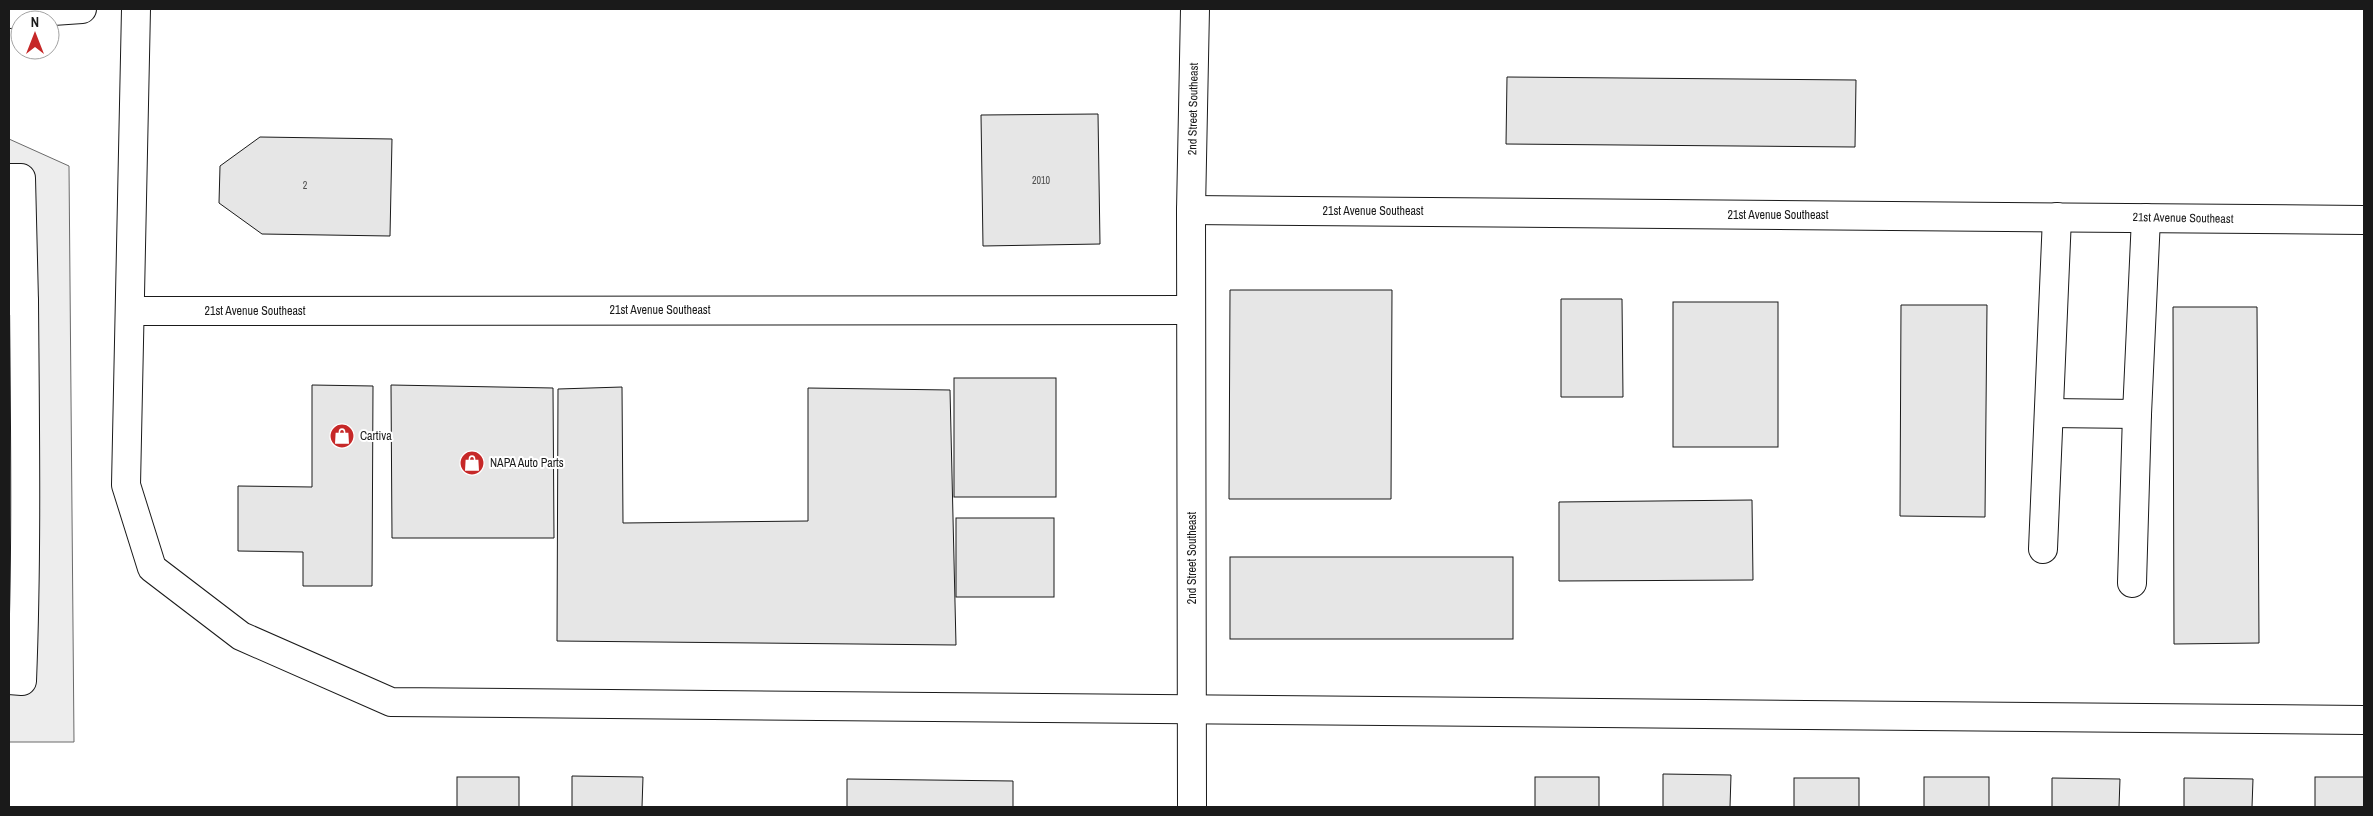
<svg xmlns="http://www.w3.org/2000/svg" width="2373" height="816" font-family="'Archivo Narrow',sans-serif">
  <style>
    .parking { fill: #ededed; stroke: #6a6a6a }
    .building { fill: #e6e6e6; stroke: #1a1a1a }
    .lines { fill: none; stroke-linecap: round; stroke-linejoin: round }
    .minor-casing { stroke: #1a1a1a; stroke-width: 30 }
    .minor { stroke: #fff; stroke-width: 28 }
    .labels { text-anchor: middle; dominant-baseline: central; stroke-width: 4; stroke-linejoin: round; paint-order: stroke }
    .number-label { font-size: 10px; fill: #4d4d4d }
    .street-label { font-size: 12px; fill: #1a1a1a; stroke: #fff }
    .poi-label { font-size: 12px; fill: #1a1a1a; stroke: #fff; text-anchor: start }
  </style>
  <rect width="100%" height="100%" fill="#fff"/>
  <path class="parking" d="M9 139 69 166 74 742H9Z"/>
  <g class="building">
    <path d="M1507 77 1856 80 1855 147 1506 144Z"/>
    <path d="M1098 114 1100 244 983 246 981 115Z"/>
    <path d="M260 137 392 139 390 236 262 234 219 203 220 166Z"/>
    <path d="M1230 290H1392L1391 499H1229Z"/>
    <path d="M1561 299H1622L1623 397H1561Z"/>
    <rect x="1673" y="302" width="105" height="145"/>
    <path d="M1901 305H1987L1985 517 1900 516Z"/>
    <path d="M2173 307H2257L2259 643 2174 644Z"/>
    <rect x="954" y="378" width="102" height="119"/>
    <path d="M312 385 373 386 372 586H303V552L238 551V486L312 487Z"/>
    <path d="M391 385 553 388 554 538H392Z"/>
    <path d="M622 387 623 523 808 521V388L950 390 956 645 557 641 558 389Z"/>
    <path d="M1752 500 1753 580 1559 581V502Z"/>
    <rect x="956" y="518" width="98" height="79"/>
    <rect x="1230" y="557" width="283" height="82"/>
    <path d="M1663 774 1731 775 1730 807H1663Z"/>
    <path d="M572 776 643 777 642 807H572Z"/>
    <rect x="457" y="777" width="62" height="30"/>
    <rect x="1535" y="777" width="64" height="30"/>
    <rect x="1924" y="777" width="65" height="30"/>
    <rect x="2315" y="777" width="49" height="30"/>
    <rect x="1794" y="778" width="65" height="29"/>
    <path d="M2052 778 2120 779 2119 807H2052Z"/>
    <path d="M2184 778 2253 779 2252 807H2184Z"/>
    <path d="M847 779 1013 781V807H847Z"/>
  </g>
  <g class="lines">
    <defs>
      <g id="minor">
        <path d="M136 9 126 485 152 568 241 636 391 702 2364 720"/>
        <path d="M9 14 82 9"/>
        <path d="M9 178H21L24 301"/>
        <path d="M1191 210 2364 220"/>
        <path d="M9 301H24C25 427 27 554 22 681L9 680"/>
        <path d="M130 311 1191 310"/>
        <path d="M2049 413 2137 414 2146 218"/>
        <path d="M2043 549 2057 217"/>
        <path d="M2132 583 2137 414"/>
        <path d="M1192 807 1191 210 1195 9"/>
      </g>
    </defs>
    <use href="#minor" class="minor-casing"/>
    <use href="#minor" class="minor"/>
  </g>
  <defs>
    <symbol id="shop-disc" viewBox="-11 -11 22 22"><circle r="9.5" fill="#c62828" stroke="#fff"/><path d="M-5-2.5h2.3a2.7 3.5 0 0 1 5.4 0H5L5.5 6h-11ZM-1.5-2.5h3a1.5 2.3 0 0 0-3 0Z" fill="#fff"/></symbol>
  </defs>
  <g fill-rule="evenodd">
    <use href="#shop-disc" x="328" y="422" width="28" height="28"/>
    <use href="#shop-disc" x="458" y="449" width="28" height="28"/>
  </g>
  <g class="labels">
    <g class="number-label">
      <text x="1041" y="180">2010</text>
      <text x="305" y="185">2</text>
    </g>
    <g class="street-label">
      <text transform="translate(1193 109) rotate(-89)">2nd Street Southeast</text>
      <text x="1373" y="211">21st Avenue Southeast</text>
      <text x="1778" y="215">21st Avenue Southeast</text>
      <text transform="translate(2183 218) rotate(1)">21st Avenue Southeast</text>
      <text x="660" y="310">21st Avenue Southeast</text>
      <text x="255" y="311">21st Avenue Southeast</text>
      <text transform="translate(1192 558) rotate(-90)">2nd Street Southeast</text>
    </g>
    <g class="poi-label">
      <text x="360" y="436">Cartiva</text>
      <text x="490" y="463">NAPA Auto Parts</text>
    </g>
  </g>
  <rect width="2373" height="816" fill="none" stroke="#1a1a1a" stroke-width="20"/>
  <g transform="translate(35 35)"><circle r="24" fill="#ffffff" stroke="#a3a3a3"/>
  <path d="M0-4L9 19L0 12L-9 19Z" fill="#c62828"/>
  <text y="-8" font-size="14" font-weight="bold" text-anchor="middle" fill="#1a1a1a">N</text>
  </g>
</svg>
